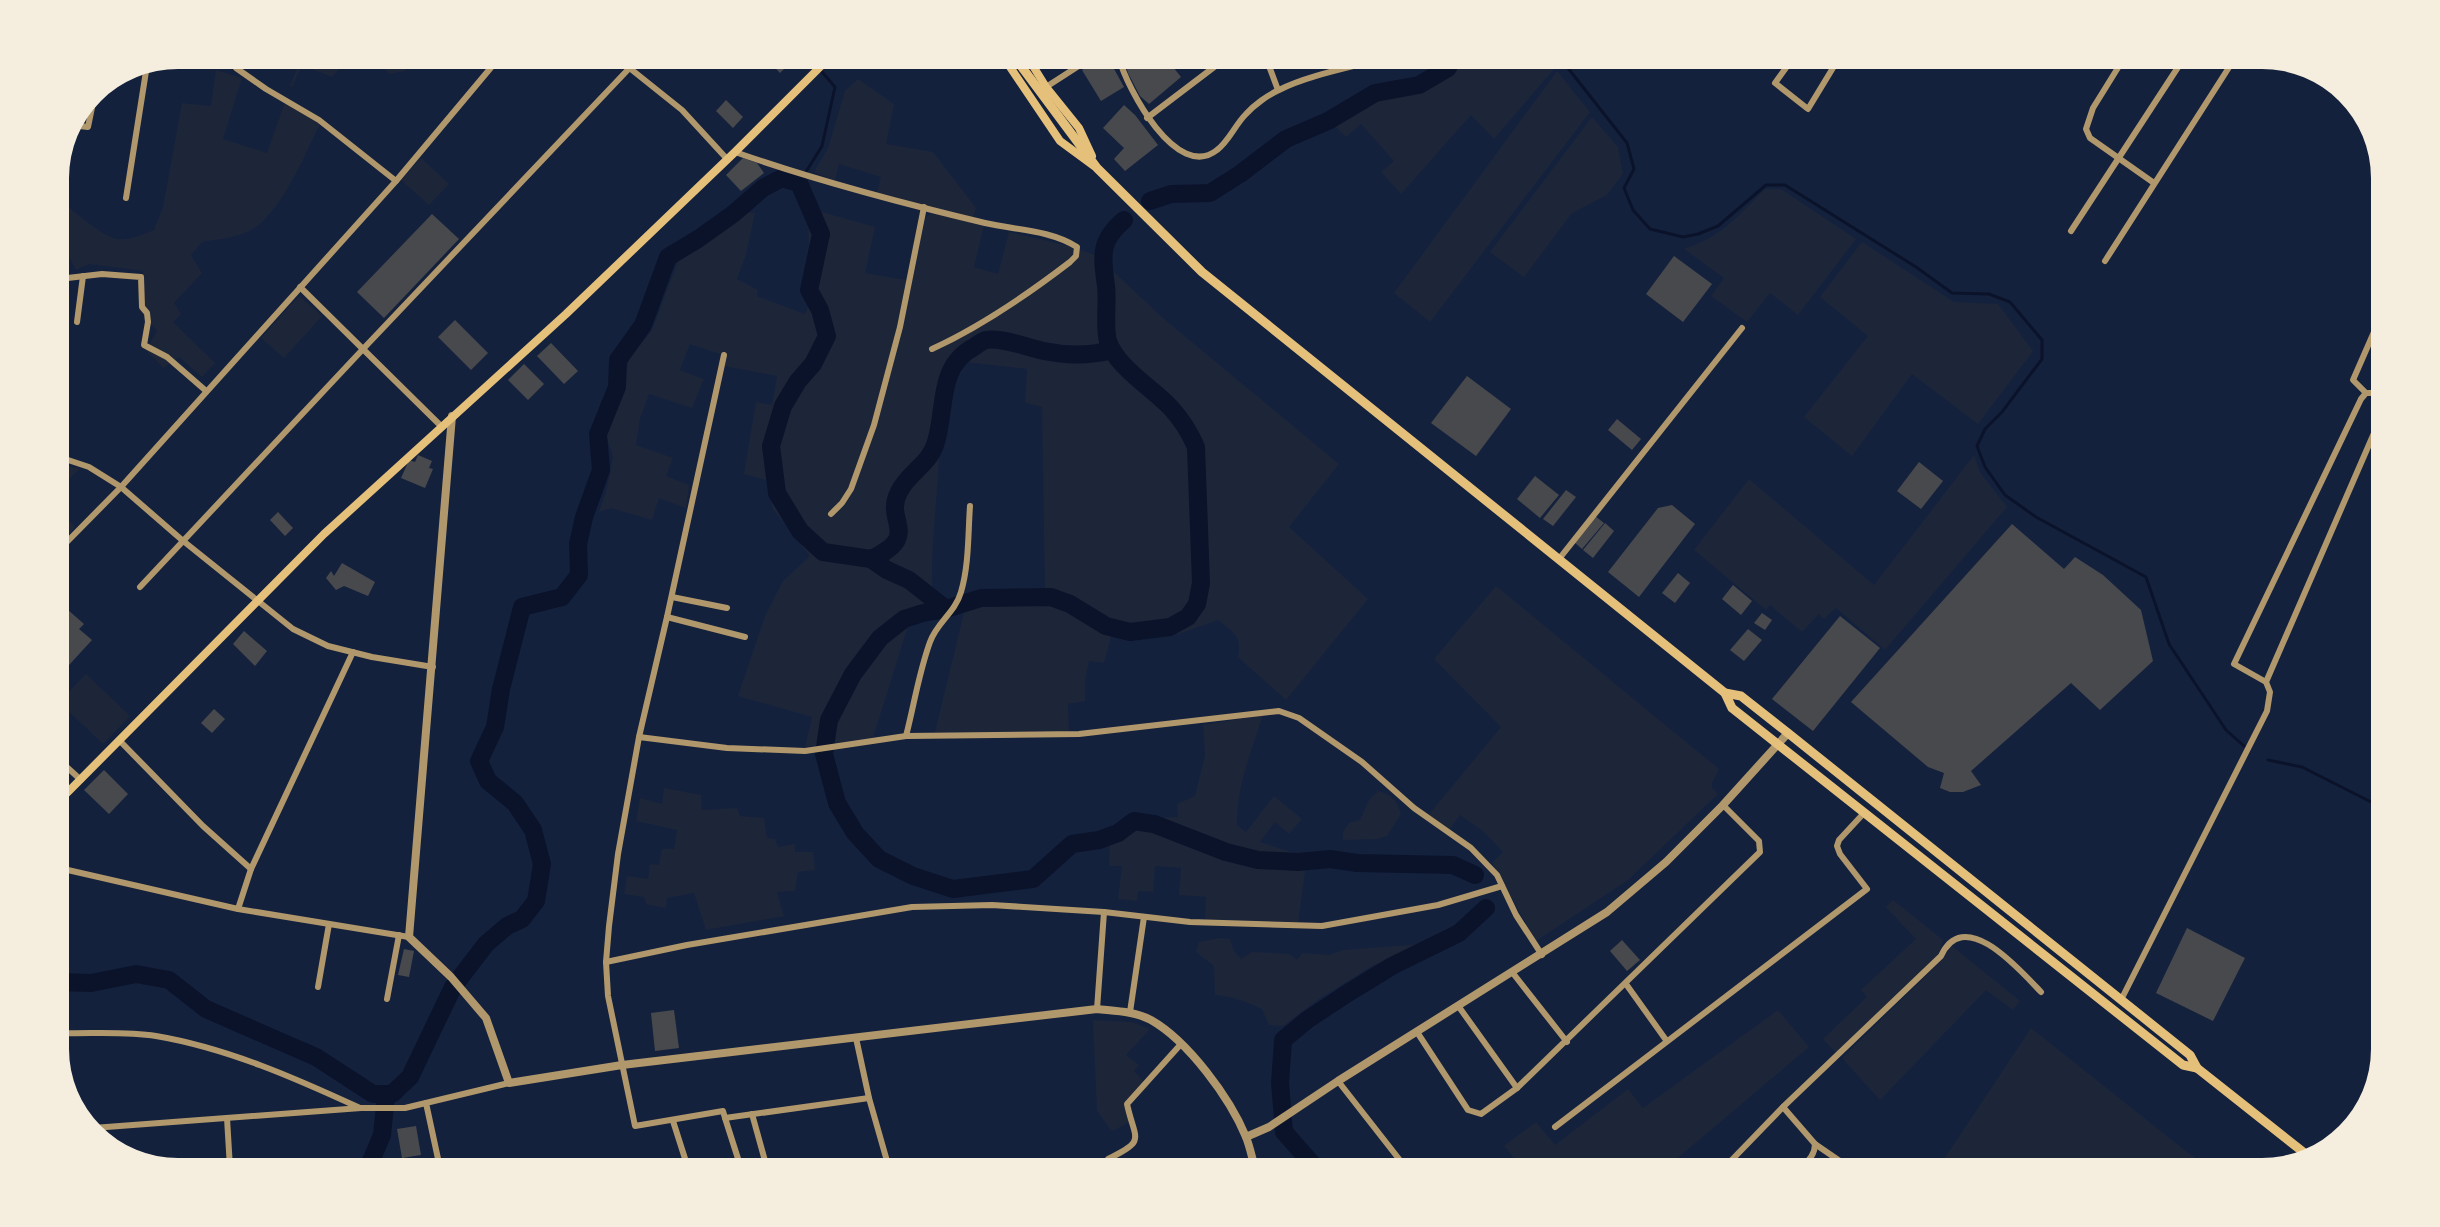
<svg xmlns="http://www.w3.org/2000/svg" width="2440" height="1227" font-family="'Space Grotesk',sans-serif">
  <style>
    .green { fill: #1d2539 }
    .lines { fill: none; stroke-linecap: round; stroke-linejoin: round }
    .stream { stroke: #0b132b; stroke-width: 3 }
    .river { stroke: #0b132b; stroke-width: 18 }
    .building { fill: #48494c }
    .minor { stroke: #b1986c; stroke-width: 6 }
    .tertiary { stroke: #b1986c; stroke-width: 8 }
    .secondary { stroke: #e5c07b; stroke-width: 8 }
    .trunk { stroke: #e5c07b; stroke-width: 9 }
  </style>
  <rect width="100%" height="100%" fill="#14213d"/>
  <g class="green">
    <path d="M301 59V58L347 59 332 77 302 65 292 87 290 86Z"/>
    <path d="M373 59H411L405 71 390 74Z"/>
    <path d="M1455 59H1548L1555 68 1494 139 1471 115 1401 194 1381 172 1394 161 1361 124 1346 137 1333 124 1377 97 1420 89 1452 70Z"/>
    <path d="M216 70 242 78 223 139 267 153 285 102 320 124C304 156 289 195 263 221 248 237 221 239 202 242L191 255 202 273 174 303 181 314 173 322 215 363 202 377 179 357 163 368 146 350 157 331 139 310 143 271 89 264 76 270 63 245 59 198C69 208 103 237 117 239 130 241 143 234 154 230L163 207 182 103 211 106Z"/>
    <path d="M1557 71 1590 112 1430 322 1394 293Z"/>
    <path d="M858 79 894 104 886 144 933 152 976 208 972 220 877 192 881 177 839 164 835 181 814 172 828 148 845 91Z"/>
    <path d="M1592 117 1618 147 1623 174 1607 195 1572 213 1524 277 1490 252Z"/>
    <path d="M421 158 449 184 429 205 401 180Z"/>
    <path d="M1765 189H1781L1856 239 1798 315 1770 293 1747 322 1711 296 1724 278 1684 249C1720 238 1739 215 1765 189Z"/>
    <path d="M808 208 875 227 865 273 912 281 925 218 932 213 984 226 974 267 998 274 1009 232 1074 247 1097 256 1164 319 1339 464 1289 527 1368 599 1286 700 1238 657C1242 636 1234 633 1218 620L1173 636 1113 630 1104 663 1089 661 1085 681V701L1068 704 1069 733 935 732 968 596 1045 595 1042 407 1025 403 1027 369 965 362C938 392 941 450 937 489 934 530 930 567 933 608L913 610 873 738 805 747 812 717 738 696 765 616 783 581 810 556 773 509 766 480 744 474 756 402 772 405 777 376 724 366 726 356 690 344 680 370 704 379 692 408 649 394 640 419 636 445 673 458 666 476 689 485 686 508 659 498 652 520 611 508 599 512 607 488 613 457 606 436 623 389 629 359 652 330 678 262 744 212 755 213 746 255 737 279 758 290 757 296 805 314 817 285 803 278 809 253Z"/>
    <path d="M1862 242 1954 302 1998 304 2033 351 1978 424 1912 374 1852 456 1804 417 1868 336 1820 297Z"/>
    <path d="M299 296 322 316 284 358 261 338Z"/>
    <path d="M1974 455 1980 472 2007 507 1885 650 1836 608 1824 619 1819 614 1802 632 1770 605 1766 610 1694 550 1749 479 1874 585Z"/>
    <path d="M59 464 80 469 59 489 67 498 59 506Z"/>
    <path d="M59 511 75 527 62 540 59 536Z"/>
    <path d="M1496 586 1719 769 1712 783V788L1718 794 1628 880 1536 941 1492 863 1503 852 1484 832 1460 815 1447 833 1426 818 1501 727 1434 659Z"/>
    <path d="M86 674 130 716 103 744 59 702Z"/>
    <path d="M1263 715C1252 749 1236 788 1237 825L1246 832 1274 796 1302 819 1289 834 1275 822 1260 842 1307 857 1298 924 1205 920 1206 897 1179 895 1181 868 1155 866 1153 892 1138 891 1137 901 1118 899 1122 866H1109L1110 839 1134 823 1152 818 1178 817 1177 804 1195 796 1205 756 1203 725Z"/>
    <path d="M664 788 701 795 702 810 737 808 740 816 764 818 767 838 775 839 778 847 795 844V852H813L815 870 798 872 795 891 777 892 784 916 706 930 694 893 667 898 666 908 646 904 644 897 624 894 627 876 648 879 650 864 659 865 662 849H674L677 830 636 821 640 798 662 804Z"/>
    <path d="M1378 791C1392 795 1397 800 1401 814L1387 836 1377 839 1343 840V832L1349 823 1360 820 1369 800Z"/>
    <path d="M1893 900 1943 940 1939 954 1839 1056 1823 1039 1867 997 1861 990 1916 939 1886 907Z"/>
    <path d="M1220 938 1230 939 1234 951 1241 959 1252 952 1290 954 1297 960 1302 953 1329 955 1343 950 1424 944 1372 966 1319 999 1283 1026 1269 1025 1262 1009C1246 1002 1233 996 1215 995L1214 966 1196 952 1199 942Z"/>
    <path d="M1952 946 2020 1001 2013 1010 1986 990 1880 1100 1842 1058 1943 959Z"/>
    <path d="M1778 1010 1809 1047 1666 1168H1506L1516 1161 1504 1146 1536 1122 1555 1145 1628 1089 1643 1108Z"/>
    <path d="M1093 1020 1132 1022 1150 1029 1126 1055 1139 1065 1134 1071 1149 1087 1126 1106 1130 1122 1112 1131 1097 1111Z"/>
    <path d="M2031 1028 2187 1152 2209 1168H1938Z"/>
  </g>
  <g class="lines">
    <g class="stream">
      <path d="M1560 58 1627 143 1634 169 1624 188 1633 210 1650 229 1683 237 1698 234 1718 226 1766 185H1785L1916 267 1952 293 1989 294 2010 302 2042 340V359L2002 412 1985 429 1977 446 1985 467 2005 495 2036 517 2146 577 2169 644 2226 730 2244 746"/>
      <path d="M799 183 822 146 835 87 810 58"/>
      <path d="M2268 760 2302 767 2381 807"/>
    </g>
    <g class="river">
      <path d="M1150 201 1171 194 1210 193 1240 174 1286 139 1328 121 1375 93 1419 85 1448 68 1451 58"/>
      <path d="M871 559C923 535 883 522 899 492 907 474 929 464 935 445 947 410 936 367 974 347 977 345 982 341 986 340 1002 337 1029 348 1044 351 1068 356 1089 356 1112 350"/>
      <path d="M946 609 981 598 1051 597 1070 604 1106 626 1130 632 1170 627 1188 617 1197 604 1201 583 1196 447C1190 433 1182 420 1171 408 1154 389 1116 367 1108 341 1104 328 1108 302 1106 286 1102 256 1099 241 1124 220"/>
      <path d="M59 982 91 983 136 974 169 980 206 1009 316 1057 373 1094H392L410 1077 453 987 486 944 507 926 522 919 536 901 542 864 533 830 515 803 488 781 479 761 495 727 501 689 522 607 562 597 579 575 578 544 584 517 601 470 598 434 617 387 618 360 643 325 668 257 698 239 733 214 763 188 782 178 799 183 821 234 809 290 820 310 827 336 813 364 798 381 783 406 771 446 777 493 800 531 823 552 871 559 887 570 909 580 946 609 923 613 904 619 880 638 853 674 829 720 824 754 837 803 855 833 879 859 913 876 953 889 1033 879 1072 844 1099 840 1118 833 1134 821 1154 824 1226 852 1258 860 1298 862 1330 859 1357 863 1453 865 1475 875"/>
      <path d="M368 1168 382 1135 386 1095"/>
      <path d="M1316 1168 1284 1132 1280 1083 1283 1040 1307 1020 1348 993 1392 966 1459 933 1486 908"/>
    </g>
  </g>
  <g class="building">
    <path d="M766 58H779L777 61 784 69 780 73Z"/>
    <path d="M1102 58H1108L1124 87 1101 101 1082 70Z"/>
    <path d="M1124 58H1166L1181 77 1149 104 1140 96 1128 73Z"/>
    <path d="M726 100 743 117 733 128 716 111Z"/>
    <path d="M1124 105 1135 115 1158 145 1125 171 1114 159 1124 148 1103 128Z"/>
    <path d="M743 158 757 163 764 173 741 191 726 175Z"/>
    <path d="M432 214 459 239 384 318 357 292Z"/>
    <path d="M1674 256 1712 284 1683 322 1646 294Z"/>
    <path d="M455 320 488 353 471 370 438 337Z"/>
    <path d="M551 343 578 371 564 384 537 356Z"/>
    <path d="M524 364 544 384 528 400 508 380Z"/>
    <path d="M1467 376 1511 409 1476 456 1431 423Z"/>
    <path d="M1617 419 1641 439 1632 450 1608 430Z"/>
    <path d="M418 455 432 461 429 468 433 469 425 488 401 478 409 460 415 462Z"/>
    <path d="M1919 462 1943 481 1921 509 1897 491Z"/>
    <path d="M1535 476 1559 495 1540 518 1517 499Z"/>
    <path d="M1566 490 1576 497 1553 526 1543 519Z"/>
    <path d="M1672 505 1695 524 1639 597 1608 572 1658 508Z"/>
    <path d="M278 512 293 528 285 536 270 520Z"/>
    <path d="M1595 516 1604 523 1582 549 1574 542Z"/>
    <path d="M1605 523 1614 531 1593 558 1583 550Z"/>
    <path d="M2012 524 2064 569 2075 557 2103 575 2141 610 2153 661 2100 710 2071 683 1971 771 1981 785 1963 792H1950L1940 788 1944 773 1928 767 1851 702Z"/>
    <path d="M342 563 375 582 368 596 344 586 336 590 326 578 331 571 334 576Z"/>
    <path d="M1678 573 1690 583 1675 603 1662 593Z"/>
    <path d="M1733 585 1752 601 1741 615 1722 599Z"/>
    <path d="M59 602 84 624 79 629 92 640 59 676V634L65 627 59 622Z"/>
    <path d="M1762 613 1772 620 1765 630 1754 623Z"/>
    <path d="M1840 616 1880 648 1813 731 1772 699Z"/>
    <path d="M1748 629 1762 640 1744 661 1730 650Z"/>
    <path d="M244 631 267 651 255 666 233 644Z"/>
    <path d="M214 709 225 719 212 733 201 723Z"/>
    <path d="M104 770 128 794 109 814 84 790Z"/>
    <path d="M2187 928 2245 958 2213 1021 2156 993Z"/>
    <path d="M1622 940 1640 960 1627 971 1610 951Z"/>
    <path d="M404 949 414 951 409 977 398 975Z"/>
    <path d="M674 1010 679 1048 655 1051 651 1013Z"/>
    <path d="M416 1126 421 1155 402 1158 397 1129Z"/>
  </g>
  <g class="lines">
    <g class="minor">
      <path d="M236 58V68L266 89 319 120 396 181"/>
      <path d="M617 58 682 110 727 159"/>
      <path d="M1119 58C1127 89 1177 182 1217 150 1229 141 1235 125 1246 114 1254 105 1268 95 1279 90 1308 75 1353 67 1385 58"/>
      <path d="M1266 58 1278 90"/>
      <path d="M1793 58 1775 83 1808 109 1839 58"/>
      <path d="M2124 58 2093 108 2086 129 2090 138 2154 183"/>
      <path d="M132 68 147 70"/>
      <path d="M1046 87 1091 58"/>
      <path d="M1147 118 1226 58"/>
      <path d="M71 125 88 127 95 93"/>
      <path d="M735 152C817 181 901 203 985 223 1016 230 1050 230 1077 247L1076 256 1070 262C1027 295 982 326 932 349"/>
      <path d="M126 198 147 65"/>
      <path d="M2071 231 2184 58"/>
      <path d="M2105 261 2235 58"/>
      <path d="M59 279 102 274 141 277 142 307 147 313 148 322 144 345 167 357 205 390"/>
      <path d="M300 287 441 426"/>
      <path d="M77 322 83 276"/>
      <path d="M724 355 667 617 639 737 618 854 609 926 606 962 608 996 635 1126 723 1111 725 1118"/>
      <path d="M2366 393 2353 380 2381 316"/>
      <path d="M59 457 89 467 121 487 182 540 293 629 328 646 372 657 433 667"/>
      <path d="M831 514 842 503 851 489 874 425 900 327 924 207"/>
      <path d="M59 550 121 487 396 181 499 58"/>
      <path d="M1559 559 1742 328"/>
      <path d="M140 587 364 348 639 58"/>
      <path d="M672 597 727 608"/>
      <path d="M667 617 745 637"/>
      <path d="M2266 682 2381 417"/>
      <path d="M906 736C914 705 919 672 930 642 937 622 955 613 961 592 969 565 968 534 970 506"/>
      <path d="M639 737 727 748 805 751 906 736 1079 734 1279 711 1299 718 1362 762 1414 808 1471 848 1497 875 1516 915 1542 955"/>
      <path d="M119 740 203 826 251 869"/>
      <path d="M59 760 81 780"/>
      <path d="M59 868 238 909 409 937"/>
      <path d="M238 909 251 869 353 652"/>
      <path d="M606 962 687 945 912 907 992 905 1104 912 1190 922 1322 926 1438 905 1502 886"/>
      <path d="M1512 972 1567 1042"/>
      <path d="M1626 984 1666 1040"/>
      <path d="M318 987 329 924"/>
      <path d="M387 999 399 935"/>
      <path d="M2121 1000 2267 711 2270 692 2266 682 2234 664 2361 399 2366 393H2374L2381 397"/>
      <path d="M1459 1007 1517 1088"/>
      <path d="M1097 1009 1104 912"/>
      <path d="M1130 1012 1144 917"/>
      <path d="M1417 1032 1468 1110 1481 1114 1517 1088 1760 852 1759 841 1723 805"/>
      <path d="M59 1033C90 1034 125 1031 156 1036 227 1048 295 1078 360 1108"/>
      <path d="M856 1038 869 1098 889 1168"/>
      <path d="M1338 1081 1406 1168"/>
      <path d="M426 1103 440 1168"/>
      <path d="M1783 1107 1815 1144C1815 1155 1808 1161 1801 1168"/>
      <path d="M752 1114 767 1168"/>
      <path d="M227 1118 230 1168"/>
      <path d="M673 1121 688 1168"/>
      <path d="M1555 1127 1867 889 1840 854 1837 846 1839 840 1864 813"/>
      <path d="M93 1128 361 1108H405L509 1083"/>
      <path d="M1815 1144 1850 1168"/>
      <path d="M741 1168 725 1118 869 1098"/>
      <path d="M1105 1168 1108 1159C1147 1140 1135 1141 1127 1104L1181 1044"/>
      <path d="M1724 1168 1783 1107 1941 956C1964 905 2020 970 2041 992"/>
    </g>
    <g class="tertiary">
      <path d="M452 416 409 937 451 977 486 1018 509 1083 622 1065 1097 1009C1115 1011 1134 1011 1151 1020 1188 1041 1230 1098 1246 1137 1250 1147 1252 1158 1255 1168"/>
      <path d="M1246 1137 1269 1127 1338 1081 1607 912 1666 862 1723 805 1788 733"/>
    </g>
    <g class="secondary">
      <path d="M1004 58 1060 141 1094 166"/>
      <path d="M1028 58 1046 87 1079 128 1092 156"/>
      <path d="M59 801 324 534 566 314 735 152 829 58"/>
    </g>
    <g class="trunk">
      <path d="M1015 58 1097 168 1202 272 1725 693 1741 696 1788 733 2190 1055 2197 1068 2307 1155"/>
      <path d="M1725 693 1732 708 2183 1065 2197 1068"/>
    </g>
  </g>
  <path d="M0 0H2440V1227H0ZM178 69H2262A109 109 0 0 1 2371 178V1049A109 109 0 0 1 2262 1158H178A109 109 0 0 1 69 1049V178A109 109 0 0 1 178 69Z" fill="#f5edde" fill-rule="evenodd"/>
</svg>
